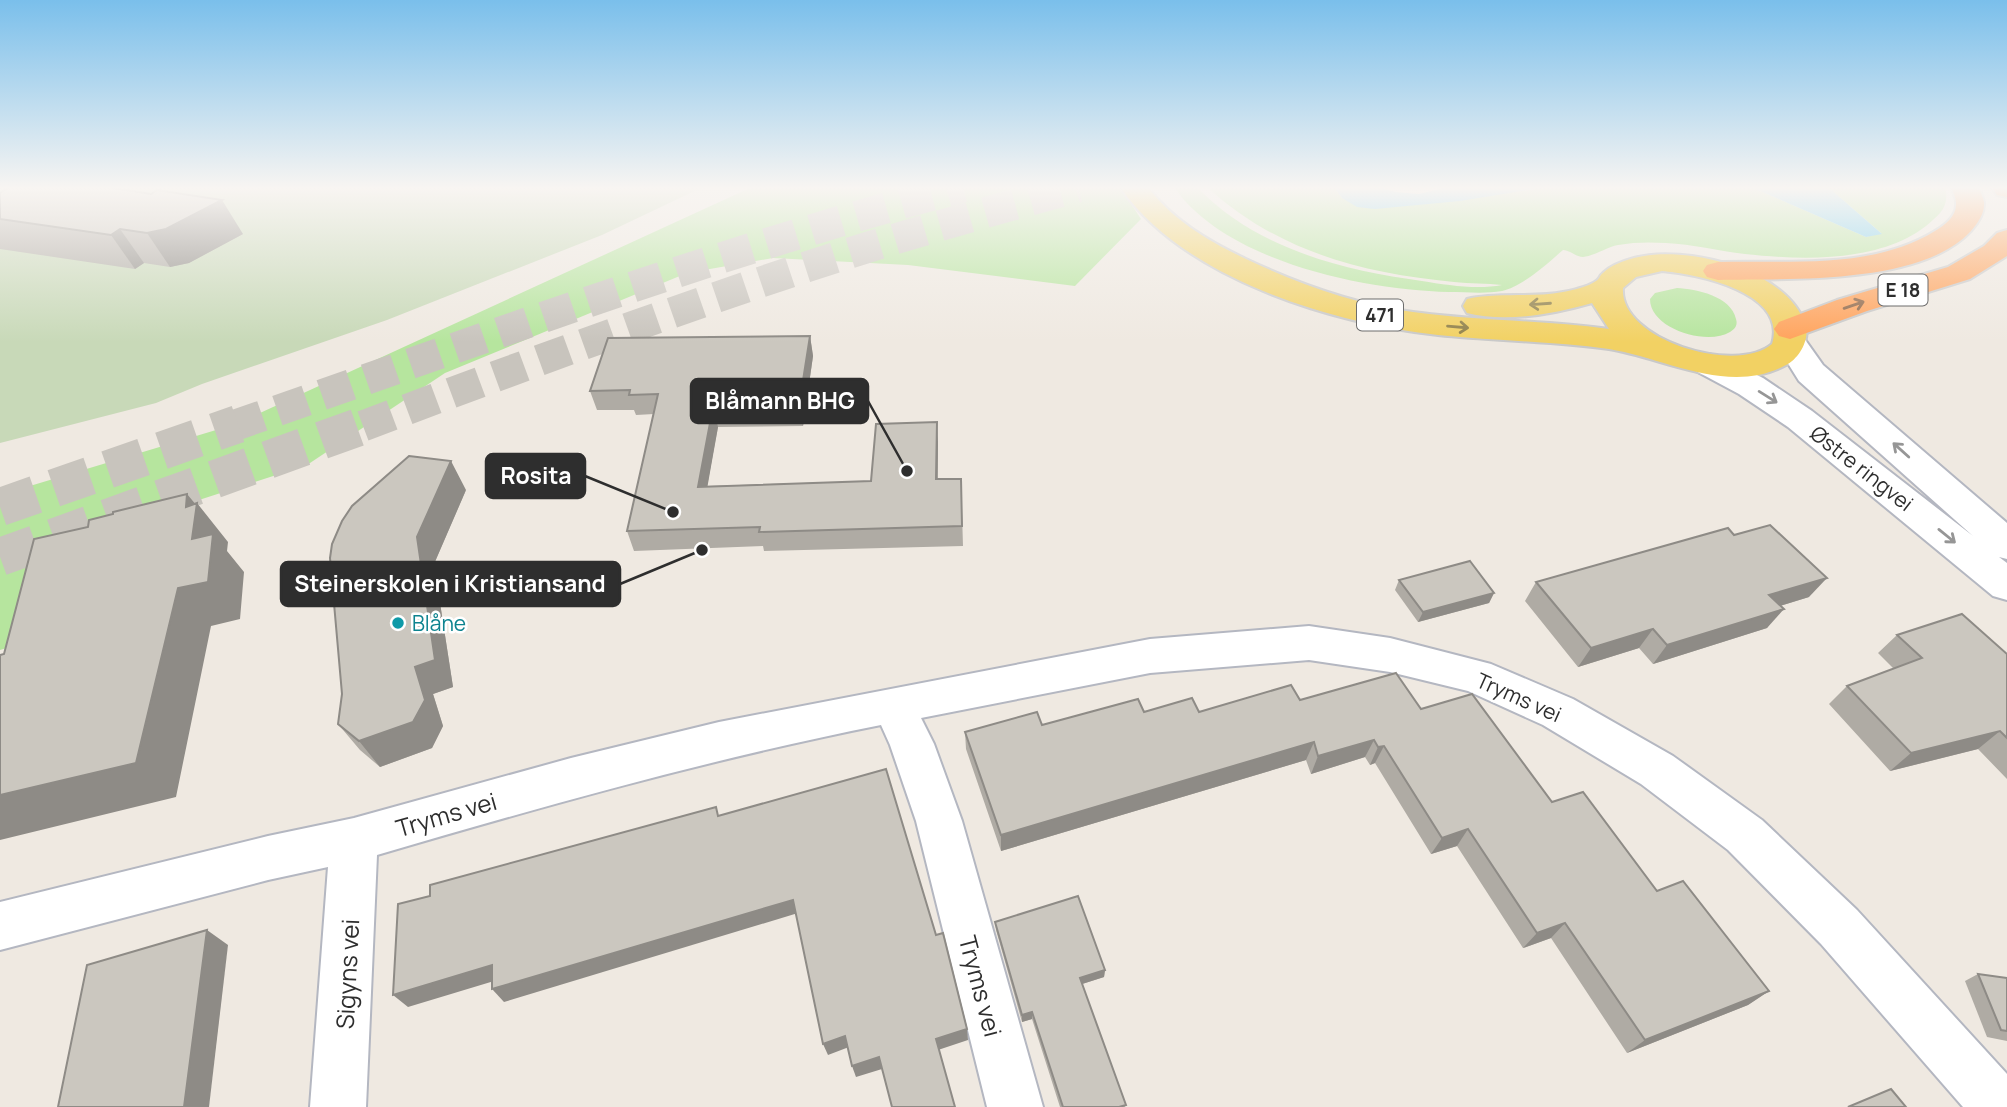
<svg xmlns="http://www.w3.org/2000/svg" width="2007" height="1107" font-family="Manrope,sans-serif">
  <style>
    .green { fill: #b6e59e }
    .cemetery { fill: #c8d9b8 }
    .water { fill: #75cff0 }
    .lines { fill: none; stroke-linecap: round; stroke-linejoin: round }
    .highway-tunnel-far1 { stroke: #c8c4bd; stroke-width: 31; stroke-dasharray: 31 16; stroke-linecap: butt }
    .highway-tunnel { stroke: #c8c4bd; stroke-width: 38; stroke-dasharray: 38 19; stroke-linecap: butt }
    .street-casing { stroke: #b4b7c1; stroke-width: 4 }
    .secondary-casing { stroke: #b4b7c1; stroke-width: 4 }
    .primary-casing { stroke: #c9c9c9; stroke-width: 4 }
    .highway-casing { stroke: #c9c9c9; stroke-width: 4 }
    .street { fill: #fff; fill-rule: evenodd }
    .secondary { fill: #fff; fill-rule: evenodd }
    .primary { fill: #f2d163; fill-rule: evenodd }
    .highway { fill: #ffa35c; fill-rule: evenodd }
    .wall { fill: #afaba4 }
    .shaded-wall { fill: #8e8b86 }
    .building { fill: #cbc7bf; stroke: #8e8b86; stroke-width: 2 }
    .oneway { stroke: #908048 }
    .oneway2 { stroke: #8c6343 }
    .oneway3 { stroke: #969696 }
    .culture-dot { fill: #0f9aa8; stroke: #fff; stroke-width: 2.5 }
    .labels { text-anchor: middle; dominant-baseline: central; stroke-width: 5; stroke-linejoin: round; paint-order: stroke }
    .shield { fill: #fff; stroke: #6d6d6d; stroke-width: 2 }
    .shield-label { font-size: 19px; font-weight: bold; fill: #2e2e2e }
    .street-label { font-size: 21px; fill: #2e2e2e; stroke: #fff }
    .culture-label { font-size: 21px; fill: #0d838f; stroke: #fff; text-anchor: start }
    .near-street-label { font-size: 24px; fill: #2e2e2e; stroke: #fff }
    .leader { fill: none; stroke: #2e2e2e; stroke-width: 2.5 }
    .callout-dot { fill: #2e2e2e; stroke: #fff; stroke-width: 2.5 }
    .callout { fill: #2e2e2e; stroke: #2e2e2e; stroke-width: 2.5 }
    .callout-label { font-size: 23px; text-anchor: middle; font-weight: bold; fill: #fff }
  </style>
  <rect width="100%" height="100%" fill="#efe9e1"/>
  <g class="green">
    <path d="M752 187H1120L1141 219 1075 286 908 265 773 258 687 273 445 373 307 465 54 547 40 638 0 650V495L236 424Z"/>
    <path d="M1174 187H1197C1255 248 1341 270 1422 281 1447 285 1477 290 1502 285 1487 283 1470 284 1454 282 1361 273 1277 251 1207 187H1334L1342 198 1524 191 1545 187H1751L1866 237 1881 233 1828 187H1945C1950 207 1940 214 1926 226 1878 263 1802 260 1745 254 1719 251 1692 244 1666 243 1650 242 1634 242 1618 245 1607 247 1594 256 1583 257 1576 257 1570 250 1563 250 1548 263 1522 287 1502 291 1485 294 1466 292 1449 292 1364 290 1226 262 1174 187Z"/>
    <path d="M1677 288C1696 289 1731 296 1736 319 1738 325 1735 329 1730 332 1707 346 1650 329 1650 299L1655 293Z"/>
  </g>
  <path class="cemetery" d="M0 187H703L602 235 387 320 202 384 156 403 0 443Z"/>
  <g class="water">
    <path d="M1334 187H1377L1396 192 1419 194 1448 187H1545L1460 201 1375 209 1357 207 1342 198Z"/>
    <path d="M1751 187H1828L1882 234 1866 237Z"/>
  </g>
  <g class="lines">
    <g class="highway-tunnel-far1">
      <path d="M233 426C475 342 715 252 963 187"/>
      <path d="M363 426C509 371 655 317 803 268 894 238 986 212 1078 187"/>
    </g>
    <g class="highway-tunnel">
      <path d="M0 507 238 424"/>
      <path d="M0 557 367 424"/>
    </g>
    <defs>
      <path id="street" d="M1309 626 1390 638 1491 664 1573 699 1673 756 1762 820 1857 910 2007 1074V1107H1963L1821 944 1728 850 1641 784 1543 725 1468 691 1390 672 1309 660 1150 673 921 718 934 744 962 821 1043 1107H987L916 821 890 745 881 725C710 759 544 806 377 855L366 1107H310L328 867 268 880 0 950V902L268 836 354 818 571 758 719 722 1150 639Z"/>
      <path id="secondary" d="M1790 331 1801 334 1823 365 2007 523V559L1999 557 2007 563V600L1993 596 1788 427 1739 394 1696 371 1692 364 1696 357 1708 354 1720 357 1763 378 1812 411 1973 536 1799 381 1774 341 1779 334Z"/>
      <path id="primary" d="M1120 187H1148C1172 220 1210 242 1246 259 1299 284 1354 304 1413 312 1478 321 1544 320 1609 329L1592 303C1554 314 1506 323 1467 313L1463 306 1467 299C1498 292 1532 298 1563 292 1573 290 1588 287 1596 281 1600 279 1599 276 1603 273 1611 265 1623 261 1634 258 1684 244 1790 269 1806 327 1809 342 1798 359 1786 365 1729 396 1665 358 1609 349 1552 341 1495 341 1438 335 1332 323 1184 279 1120 187ZM1662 271C1697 274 1788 292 1772 344 1736 375 1619 340 1623 288L1636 277Z"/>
      <g id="highway">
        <path d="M1951 187H1979C1980 192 1983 197 1984 202 1985 213 1978 223 1971 231 1920 286 1787 278 1718 280L1707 277 1703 271 1707 265 1718 262C1789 260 1872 270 1935 231 1945 225 1957 216 1956 203 1956 198 1953 192 1951 187Z"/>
        <path d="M1992 187H2007V197L1997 195Z"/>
        <path d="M2007 230V256L1970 279 1867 311 1790 339 1779 336 1774 329 1779 322 1837 300 1948 267 1984 246 1997 233Z"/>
      </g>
    </defs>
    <use href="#street" class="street-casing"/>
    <use href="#secondary" class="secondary-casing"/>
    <use href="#primary" class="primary-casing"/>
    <use href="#highway" class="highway-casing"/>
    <use href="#street" class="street"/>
    <use href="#secondary" class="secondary"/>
    <use href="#primary" class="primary"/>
    <use href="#highway" class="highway"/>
  </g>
  <g class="wall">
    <path d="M0 193 243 234 189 263 170 267 144 263 135 269 0 249Z"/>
    <path d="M810 336 813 356 803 426 718 427 707 486 871 481 938 442V479H961L963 546 764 551 763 546 634 551 627 531 654 414 636 415 634 410H597L590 391Z"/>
    <path d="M466 490 434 564 453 687 433 694 443 726 432 748 380 767 360 750 338 724 342 694Z"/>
    <path d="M1734 535 1809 597 1780 606 1767 628 1653 664 1639 648 1578 667 1525 601 1536 582Z"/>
    <path d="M1399 580 1494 593 1489 603 1418 622 1395 590Z"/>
    <path d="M1897 635 2007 654V779L1978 749 1890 771 1829 704 1847 686 1894 669 1878 653Z"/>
    <path d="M1300 700 1421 709 1552 802 1657 891 1769 991 1748 1005 1627 1053 1551 938 1523 948 1457 846 1431 854 1375 763 1370 765 1365 757 1311 774 1306 760 1001 851 966 749 965 732 1042 725 1144 712H1199Z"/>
    <path d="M995 922 1105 970 1104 977 1082 984 1125 1107H1060L1032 1019 1022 1022 996 930Z"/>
    <path d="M1978 974 2007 978V1041L1987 1037 1965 981Z"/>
  </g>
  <g class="shaded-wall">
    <path d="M222 200 243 234 189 263 170 267 147 233Z"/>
    <path d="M120 229 144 263 135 269 111 235Z"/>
    <path d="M810 336 813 356 803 426 799 406Z"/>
    <path d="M713 407 718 427 704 506 698 487Z"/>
    <path d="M937 422 938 442 937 499 936 479Z"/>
    <path d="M451 461 466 490 434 564 453 687 433 694 443 726 432 748 380 767 359 741 415 667 417 537Z"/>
    <path d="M187 494 197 506V503L228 542 227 551 244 572 240 619 211 626 176 797 0 840V795L178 588 192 539 186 507Z"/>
    <path d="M1827 578 1809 597 1753 614 1769 595Z"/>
    <path d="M1494 593 1489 603 1418 622 1423 612Z"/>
    <path d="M1784 609 1767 628 1653 664 1667 645Z"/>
    <path d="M1653 629 1639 648 1578 667 1591 648Z"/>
    <path d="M2000 731 1978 749 1890 771 1911 753Z"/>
    <path d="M1374 740 1365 757 1311 774 1318 756Z"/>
    <path d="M1314 742 1306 760 1001 851V835Z"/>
    <path d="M1384 746 1375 763 1370 765 1378 747Z"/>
    <path d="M1468 829 1457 846 1431 854 1442 838Z"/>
    <path d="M793 900 798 913 504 1002 492 989Z"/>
    <path d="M1565 923 1551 938 1523 948 1537 933Z"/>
    <path d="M207 930 228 945 209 1107H184Z"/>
    <path d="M492 965 504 978 408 1007 393 995Z"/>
    <path d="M1105 970 1104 977 1079 985 1080 978Z"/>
    <path d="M1769 991 1748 1005 1627 1053 1645 1040Z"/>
    <path d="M1032 1012V1019L1022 1022V1015Z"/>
    <path d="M967 1029 968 1040 938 1050 936 1039Z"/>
    <path d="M845 1036 849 1047 828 1055 823 1044Z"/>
    <path d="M879 1057 882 1069 856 1077 852 1066Z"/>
  </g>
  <g class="building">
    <path d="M9 187H107L151 194 157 190 222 200 166 229 147 233 120 229 111 235 0 219V193Z"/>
    <path d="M810 336 799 406 713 407 698 487 871 481 876 424 937 422 936 479H961L962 526 759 532 760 527 627 531 658 394 629 395 630 390 590 391 608 338Z"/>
    <path d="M409 456 451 461 417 537 435 660 415 667 425 700 413 722 359 741 338 724 342 694 330 558 332 544 342 521 352 506Z"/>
    <path d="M187 494 186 507 197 503 192 539 213 534 208 582 178 588 136 763 0 795V655L4 654 34 539 88 527 89 520 113 514V512Z"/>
    <path d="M1770 525 1827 578 1769 595 1784 609 1667 645 1653 629 1591 648 1536 582 1728 528 1734 535Z"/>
    <path d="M1470 561 1494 593 1423 612 1399 580Z"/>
    <path d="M1962 614 2007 654V738L2000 731 1911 753 1847 686 1922 658 1897 635Z"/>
    <path d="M1396 673 1421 709 1472 694 1552 802 1583 792 1657 891 1683 881 1769 991 1645 1040 1565 923 1537 933 1468 829 1442 838 1384 746 1378 747 1374 740 1318 756 1314 742 1001 835 965 732 1037 712 1042 725 1138 699 1144 712 1192 698 1199 712 1291 685 1300 700Z"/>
    <path d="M886 769 936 935 943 933 967 1029 936 1039 955 1107H892L879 1057 852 1066 845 1036 823 1044 793 900 492 989V965L393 995 398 904 430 896V885L716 807 718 816Z"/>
    <path d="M1078 896 1105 970 1080 978 1126 1105 1119 1107H1063L1032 1012 1022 1015 995 922Z"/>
    <path d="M207 930 184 1107H58L87 965Z"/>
    <path d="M1978 974 2007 978V1031L2001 1030Z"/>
    <path d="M1891 1089 1906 1107H1848Z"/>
  </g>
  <defs><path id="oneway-shaft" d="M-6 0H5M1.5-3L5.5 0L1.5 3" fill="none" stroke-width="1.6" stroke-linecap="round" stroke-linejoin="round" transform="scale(1.75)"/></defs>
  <g class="oneway">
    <use href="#oneway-shaft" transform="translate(1540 304) rotate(176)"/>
    <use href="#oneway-shaft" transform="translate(1458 327) rotate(5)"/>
  </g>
  <use class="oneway2" href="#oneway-shaft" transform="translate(1854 305) rotate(-19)"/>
  <g class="oneway3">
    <use href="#oneway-shaft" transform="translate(1768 397) rotate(32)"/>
    <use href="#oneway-shaft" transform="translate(1901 450) rotate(-138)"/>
    <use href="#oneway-shaft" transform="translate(1947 536) rotate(39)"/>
  </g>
  <linearGradient id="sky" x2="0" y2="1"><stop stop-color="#7abfeb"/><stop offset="0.55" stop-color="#f8f5f2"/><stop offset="1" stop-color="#f8f5f2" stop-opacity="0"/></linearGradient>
  <rect width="2007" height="342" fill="url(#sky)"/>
  <circle class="culture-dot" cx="398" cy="623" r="7"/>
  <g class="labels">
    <g class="shield">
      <rect x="1878.5" y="274.5" width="49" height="31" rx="5"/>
      <rect x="1357" y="299.5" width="46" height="31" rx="5"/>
    </g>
    <g class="shield-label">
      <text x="1903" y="290">E 18</text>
      <text x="1380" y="315">471</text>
    </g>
    <g class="street-label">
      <text transform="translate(1862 468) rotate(38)">Østre ringvei</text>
      <text transform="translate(1519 697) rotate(24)">Tryms vei</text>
    </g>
    <g class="culture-label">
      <text x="412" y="623">Blåne</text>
    </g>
    <g class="near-street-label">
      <text transform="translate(446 814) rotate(-16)">Tryms vei</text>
      <text transform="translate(347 974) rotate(-87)">Sigyns vei</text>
      <text transform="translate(981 986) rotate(75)">Tryms vei</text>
    </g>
  </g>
  <path class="leader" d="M907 471L868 401M673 512L585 476M702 550L620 584"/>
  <g class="callout-dot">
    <circle cx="907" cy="471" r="7"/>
    <circle cx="673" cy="512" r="7"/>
    <circle cx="702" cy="550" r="7"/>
  </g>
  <g class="callout">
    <rect x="691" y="379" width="177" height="44" rx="7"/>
    <rect x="486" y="454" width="99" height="44" rx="7"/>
    <rect x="281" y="562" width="339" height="44" rx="7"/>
  </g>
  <g class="callout-label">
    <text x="780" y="409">Blåmann BHG</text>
    <text x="536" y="484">Rosita</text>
    <text x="450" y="592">Steinerskolen i Kristiansand</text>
  </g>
</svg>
